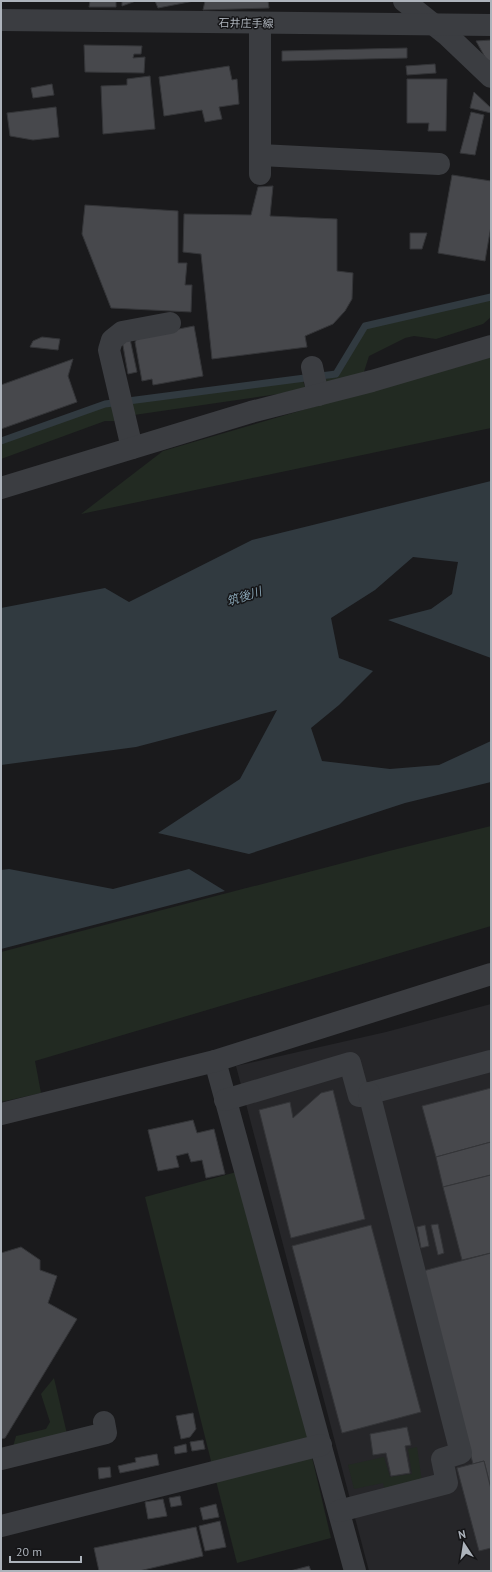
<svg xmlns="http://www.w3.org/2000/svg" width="492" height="1572" font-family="'PT Sans','Noto Sans JP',sans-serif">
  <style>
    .built { fill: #262629 }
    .green { fill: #222a22 }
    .water { fill: #313a40 }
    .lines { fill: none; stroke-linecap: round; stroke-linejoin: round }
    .stream { stroke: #313a40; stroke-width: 7 }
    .building { fill: #47484c; stroke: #343538 }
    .minor { stroke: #3b3d41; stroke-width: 22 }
    .labels { text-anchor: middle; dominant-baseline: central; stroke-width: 3; stroke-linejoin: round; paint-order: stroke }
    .street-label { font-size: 11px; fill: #adb3bb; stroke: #151517 }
    .water-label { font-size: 12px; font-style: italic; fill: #87a3b3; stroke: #151517 }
  </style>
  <rect width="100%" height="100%" fill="#1a1a1c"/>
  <path class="built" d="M491 1004V1571H369L236 1066 386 1032Z"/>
  <g class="green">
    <path d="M491 298V317L483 324 436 339 414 336 405 338 369 356 363 375 323 387V380L338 375 367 327Z"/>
    <path d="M491 355V428L81 514 163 451Z"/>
    <path d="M303 381 306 390 134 415 131 402Z"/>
    <path d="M106 406H114L120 421H105L1 459V444Z"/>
    <path d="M491 826V926L35 1061 41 1093 1 1102V952L389 851Z"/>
    <path d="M240 1171 315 1438 213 1469 145 1197Z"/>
    <path d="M54 1378 67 1434 13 1447 16 1436 46 1429 50 1422 41 1394Z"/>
    <path d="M417 1447 422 1482 385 1490 383 1483 354 1489 348 1465 384 1457 390 1477 412 1474 408 1449Z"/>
    <path d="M311 1453 331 1538 237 1563 215 1477Z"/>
  </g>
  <g class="water">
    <path d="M491 481V658L388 620 431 609 452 594 458 562 413 557 375 590 331 618 339 658 373 671 339 705 311 728 322 761 390 769 439 765 491 741V782L405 803 249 854 158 833 240 779 277 710 136 747 1 765V608L105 588 129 602 252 540Z"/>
    <path d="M9 869 113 889 189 869 225 891 1 949V870Z"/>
  </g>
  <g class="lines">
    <path class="stream" d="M1 441 105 404 336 374 365 326 491 297"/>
  </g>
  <g class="building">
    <path d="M90 1H116V7H89Z"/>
    <path d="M122 1H136L122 6Z"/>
    <path d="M155 1H194L158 8Z"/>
    <path d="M205 1H268L269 8 203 10Z"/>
    <path d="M491 40V62L486 59 476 41Z"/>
    <path d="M84 45 142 46 141 54H134L133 58 145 57 144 73 85 72Z"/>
    <path d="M407 48V58L282 61V51Z"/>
    <path d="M435 64 436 73 407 75 406 66Z"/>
    <path d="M229 66 232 80 237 79 239 104 219 107 222 119 205 122 202 110 164 116 159 77Z"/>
    <path d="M150 76 155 129 103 134 101 86 127 85V79Z"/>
    <path d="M407 79H447L446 131H428L429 123H407Z"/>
    <path d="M52 84 54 95 33 98 31 88Z"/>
    <path d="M474 92 491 108V113L470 108Z"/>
    <path d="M56 107 59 137 33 140 10 136 7 113Z"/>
    <path d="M471 112 484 115 475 155 460 153Z"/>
    <path d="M452 175 491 181V226L485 261 438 253Z"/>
    <path d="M273 186 270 216 337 219V271L353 273 352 299 345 311 333 324 305 336 307 347 212 359 201 254 183 252 184 214 251 215 258 187Z"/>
    <path d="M85 205 178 211V263H187L185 285H192L191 312 111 308 82 234Z"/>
    <path d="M410 233H427L422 249H410Z"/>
    <path d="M194 326 203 376 153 385 152 379 142 381 135 342 138 337Z"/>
    <path d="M42 337 60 339 58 350 30 347 33 341Z"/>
    <path d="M130 339 137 372 128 374 122 340Z"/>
    <path d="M73 359 68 376 77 402 1 429V385Z"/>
    <path d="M491 1088V1142L436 1157 422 1106Z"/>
    <path d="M333 1090 365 1219 291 1238 259 1110 290 1102 293 1118 321 1093Z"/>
    <path d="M193 1120 197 1133 214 1129 225 1174 206 1178 202 1160 191 1162 188 1153 176 1156 179 1167 158 1171 148 1130Z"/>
    <path d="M491 1142V1175L443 1187 436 1157Z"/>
    <path d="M491 1175V1253L462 1260 443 1187Z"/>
    <path d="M438 1224 444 1253 438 1255 431 1225Z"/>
    <path d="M371 1225 421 1412 342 1433 292 1246Z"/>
    <path d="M425 1225 429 1246 421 1248 417 1227Z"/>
    <path d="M21 1247 40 1260V1270L57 1276 48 1303 77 1319 5 1438 1 1439V1253Z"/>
    <path d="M491 1253V1489L484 1461 473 1464 423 1271Z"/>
    <path d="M193 1413 196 1429 190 1437 181 1439 176 1416Z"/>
    <path d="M407 1427 411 1445 405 1446 410 1473 391 1476 386 1453 373 1455 370 1434Z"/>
    <path d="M203 1440 205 1449 192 1451 190 1442Z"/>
    <path d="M186 1444 187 1452 175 1454 174 1447Z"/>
    <path d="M157 1454 159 1465 120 1473 118 1466 136 1462 135 1458Z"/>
    <path d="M484 1461 491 1489V1548L479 1551 457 1468Z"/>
    <path d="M110 1467 111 1477 99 1479 98 1468Z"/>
    <path d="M180 1496 182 1505 171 1507 169 1498Z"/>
    <path d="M163 1499 167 1516 148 1519 145 1502Z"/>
    <path d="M216 1504 219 1517 203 1520 200 1508Z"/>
    <path d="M220 1521 226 1547 205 1551 199 1526Z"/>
    <path d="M196 1527 203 1556 139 1571H99L94 1548Z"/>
    <path d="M309 1566 311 1571H290Z"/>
  </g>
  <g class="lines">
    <g class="minor">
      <path d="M404 1 448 36 491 77"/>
      <path d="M1 20 491 25"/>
      <path d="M260 155 439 164"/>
      <path d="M260 174V23"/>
      <path d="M312 367 318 395"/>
      <path d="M132 448 109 350 112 340 122 332 170 323"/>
      <path d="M1 488 251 412 372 381 491 346"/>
      <path d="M215 1061 355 1571"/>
      <path d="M225 1100 350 1063 359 1096 491 1061"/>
      <path d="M1 1114 215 1061 491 974"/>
      <path d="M1 1459 106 1433 104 1422"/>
      <path d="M339 1511 447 1483 442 1459 461 1453 369 1093"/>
      <path d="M1 1526 321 1445"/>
    </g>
  </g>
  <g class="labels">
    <g class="street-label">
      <text transform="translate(246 23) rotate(1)">石井庄手線</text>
    </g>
    <g class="water-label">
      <text transform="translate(244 596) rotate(-18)">筑後川</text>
    </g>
  </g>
  <rect width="492" height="1572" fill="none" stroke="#adb3bb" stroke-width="4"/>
  <g transform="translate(464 1544) rotate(348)" stroke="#151517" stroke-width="3" paint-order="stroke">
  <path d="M0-3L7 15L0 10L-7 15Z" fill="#adb3bb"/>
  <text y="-6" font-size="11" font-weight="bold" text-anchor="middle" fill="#adb3bb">N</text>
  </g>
  <path d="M10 1556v6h71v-6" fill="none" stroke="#adb3bb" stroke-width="2"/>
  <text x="16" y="1556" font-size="12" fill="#adb3bb" stroke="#151517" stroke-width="3" paint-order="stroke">20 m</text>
</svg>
